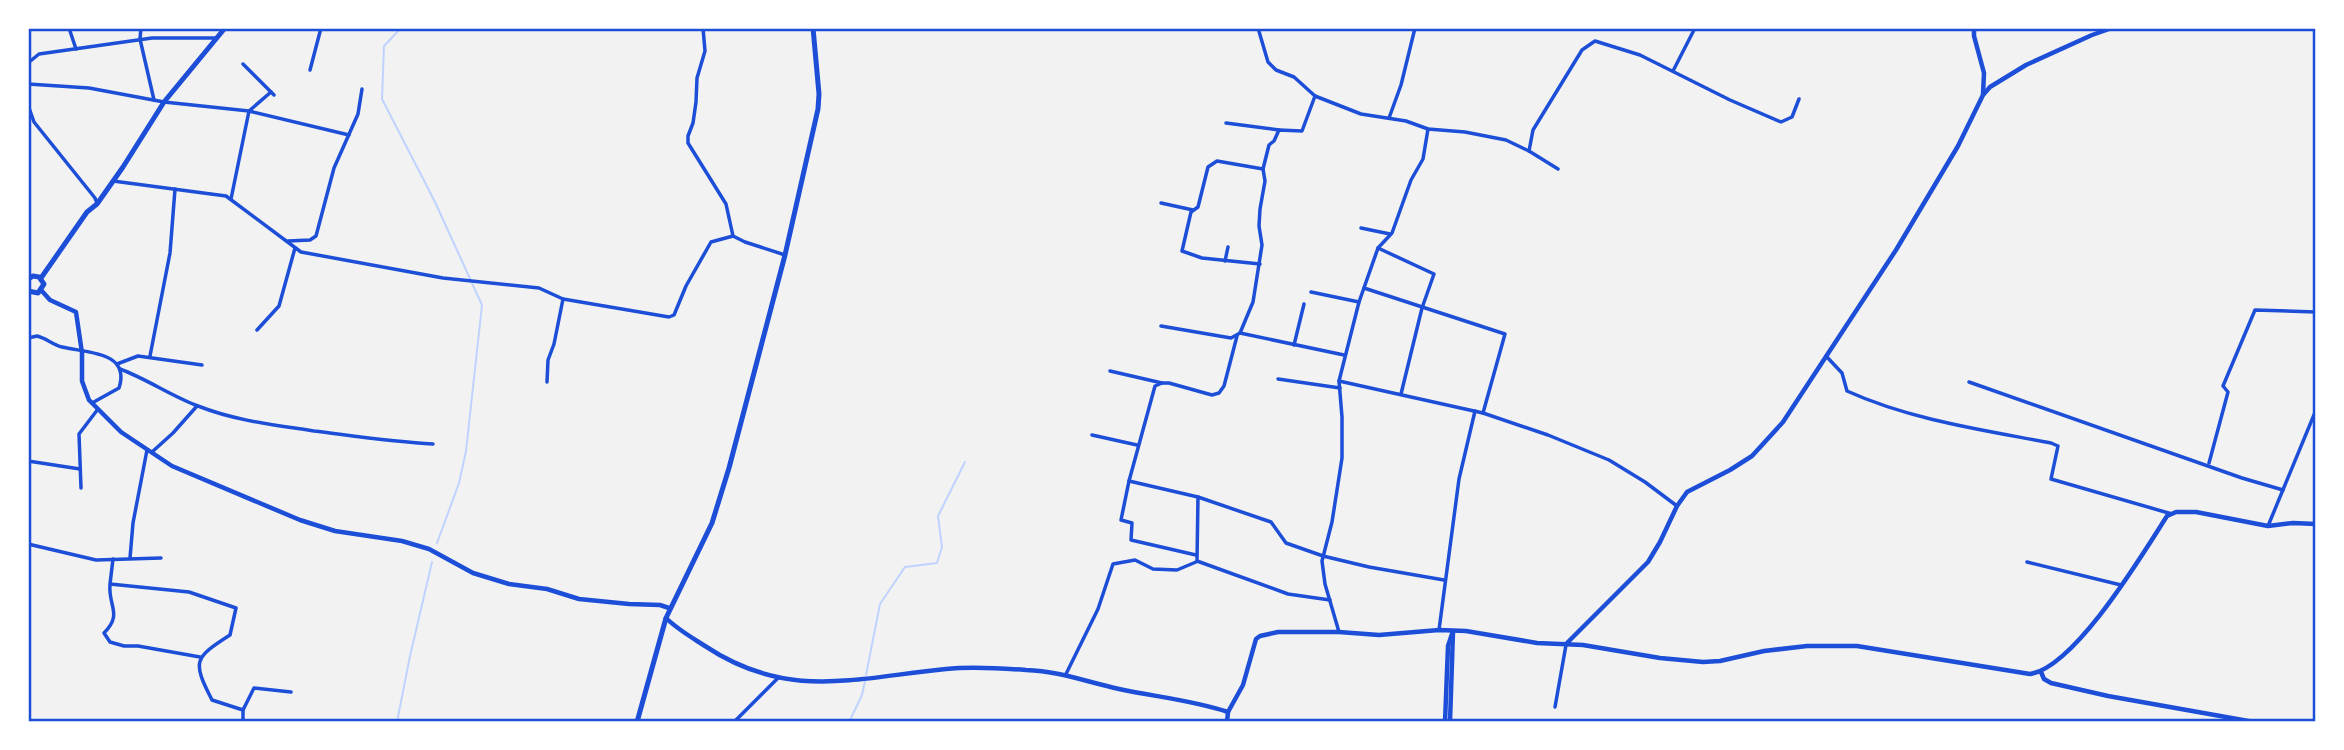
<svg xmlns="http://www.w3.org/2000/svg" width="2344" height="750" font-family="'Playfair Display',serif">
  <style>
    .lines { fill: none; stroke-linecap: round; stroke-linejoin: round }
    .stream { stroke: #bfd3fe; stroke-width: 2 }
    .minor { stroke: #1d4ed8; stroke-width: 3.5 }
    .tertiary { stroke: #1d4ed8; stroke-width: 4.5 }
    .secondary { stroke: #1d4ed8; stroke-width: 4.5 }
    .primary { stroke: #1d4ed8; stroke-width: 5 }
    .neatline { fill: none; stroke: #1d4ed8; stroke-width: 2.5 }
  </style>
  <rect width="100%" height="100%" fill="#f2f2f2"/>
  <g class="lines">
    <g class="stream">
      <path d="M401 28 384 46 382 99 435 202 482 305 466 451 459 483 437 543"/>
      <path d="M866 675 880 604 905 567 937 563 942 547 938 516 965 462"/>
      <path d="M397 722 410 656 432 562"/>
      <path d="M849 722 862 695 865 681"/>
    </g>
    <g class="minor">
      <path d="M69 28 76 49"/>
      <path d="M141 28 140 39 154 100"/>
      <path d="M703 28 705 51 697 78 696 102 693 123 688 136V143L726 204 733 236"/>
      <path d="M1258 28 1268 62 1276 70 1294 77 1315 96 1361 114 1406 121 1428 129 1465 132 1506 140 1529 151 1558 169"/>
      <path d="M28 63 39 54 152 38H215"/>
      <path d="M243 64 274 95"/>
      <path d="M310 70 321 28"/>
      <path d="M1673 71 1695 28"/>
      <path d="M28 84 89 88 164 102 249 111 349 135"/>
      <path d="M28 105 34 122 95 198 97 203"/>
      <path d="M1389 118 1401 85 1415 28"/>
      <path d="M1226 123 1279 130"/>
      <path d="M1529 151 1533 130 1582 50 1595 41 1640 55 1730 100 1781 122 1792 117 1799 99"/>
      <path d="M113 181 226 196 301 252 443 278 539 288 563 299 669 317 674 315 686 286 711 242 733 236 745 242 785 255"/>
      <path d="M231 199 249 111 271 92"/>
      <path d="M1161 203 1193 210"/>
      <path d="M1361 228 1390 234"/>
      <path d="M288 241 310 240 316 236 334 168 358 114 362 89"/>
      <path d="M1378 248 1434 274 1422 308 1401 394"/>
      <path d="M1225 261 1228 247"/>
      <path d="M1260 264 1202 258 1182 251 1191 212 1198 207 1208 167 1217 161 1263 169"/>
      <path d="M1364 288 1505 334 1483 413"/>
      <path d="M1311 292 1359 302"/>
      <path d="M1161 326 1231 338 1240 333 1253 302 1262 245 1259 226 1260 209 1265 181 1263 169 1269 145 1274 141 1279 130 1302 131 1315 96"/>
      <path d="M257 330 279 306 295 248"/>
      <path d="M1240 333 1344 355"/>
      <path d="M1237 336 1224 386 1219 393 1212 395 1169 383H1162L1155 386 1129 481 1198 497 1197 561 1288 594 1330 600"/>
      <path d="M28 338 37 336C46 338 53 345 62 347 86 353 131 351 119 388L92 403"/>
      <path d="M1294 345 1304 304"/>
      <path d="M150 356 170 253 175 189"/>
      <path d="M1826 356 1842 373 1847 391C1911 420 1983 430 2051 443L2058 446 2051 479 2172 514"/>
      <path d="M117 364 138 356 202 365"/>
      <path d="M120 369C147 379 171 396 198 406 236 421 275 425 314 431 354 436 393 442 433 444"/>
      <path d="M1110 371 1162 383"/>
      <path d="M1278 379 1340 388"/>
      <path d="M1339 381 1483 413 1548 435 1609 460 1645 482 1677 506"/>
      <path d="M547 382 548 360 554 344 563 299"/>
      <path d="M1969 382 2242 478 2283 490"/>
      <path d="M1092 435 1137 445"/>
      <path d="M152 452 173 433 197 406"/>
      <path d="M28 461 80 469"/>
      <path d="M2209 463 2228 392 2223 386 2255 310 2316 312"/>
      <path d="M1129 481 1121 520 1132 523 1131 540 1196 555"/>
      <path d="M81 488 79 434 98 409"/>
      <path d="M1198 497 1271 522 1286 543 1323 556 1369 567 1444 580"/>
      <path d="M2268 526 2316 410"/>
      <path d="M28 544 96 560 161 558"/>
      <path d="M130 558 133 523 147 450"/>
      <path d="M113 559 110 584 189 592 236 608 230 635C194 658 192 661 212 700L243 710 254 688 291 692"/>
      <path d="M2027 562 2121 585"/>
      <path d="M110 585C108 606 123 614 104 633L110 642 124 646H138L200 657"/>
      <path d="M1439 630 1459 479 1475 411"/>
      <path d="M1339 632 1325 584 1322 561 1332 522 1342 458V417L1339 381 1359 302 1378 248 1392 233 1411 180 1423 159 1428 129"/>
      <path d="M1066 674 1098 609 1113 564 1135 560 1153 569 1177 570 1196 562"/>
      <path d="M1555 707 1566 645"/>
      <path d="M243 722V710"/>
      <path d="M734 722 778 678"/>
    </g>
    <g class="tertiary">
      <path d="M1974 28V36L1984 73 1983 94"/>
      <path d="M666 618C677 629 691 637 705 646 788 701 854 678 946 669 972 666 1000 668 1026 670 1059 671 1087 682 1119 689 1156 697 1192 700 1228 712"/>
      <path d="M1566 644 1648 562 1660 542 1677 506 1687 492 1730 470 1752 456 1783 422 1896 250 1958 146 1983 95 1990 87 2026 65 2092 35 2112 28"/>
      <path d="M2041 672 2044 679 2051 683 2108 696 2254 722"/>
      <path d="M1227 722 1228 712 1243 685 1256 639 1260 636 1278 632H1339L1379 635 1439 630 1466 631 1537 643 1583 645 1660 658 1703 662 1720 661 1764 651 1807 646H1857L2030 674C2075 667 2142 555 2167 516L2176 512H2196L2268 526 2293 523 2316 524"/>
      <path d="M1445 722 1448 646 1453 631"/>
      <path d="M1450 722 1453 632"/>
    </g>
    <path class="secondary" d="M41 290 50 300 76 312 82 353V381L89 400 121 432 172 466 300 520 335 531 402 541 429 549 473 573 509 584 547 589 579 599 629 604 660 605 669 608"/>
    <g class="primary">
      <path d="M41 278 87 212 97 204 123 167 164 102 225 28"/>
      <path d="M28 279 33 276 39 277 44 284 38 293 28 291"/>
      <path d="M637 722 666 618 712 523 729 468 785 255 818 109 819 94 813 28"/>
    </g>
  </g>
  <rect width="2344" height="750" fill="none" stroke="#ffffff" stroke-width="60"/>
  <rect x="30" y="30" width="2284" height="690" class="neatline"/>
</svg>
